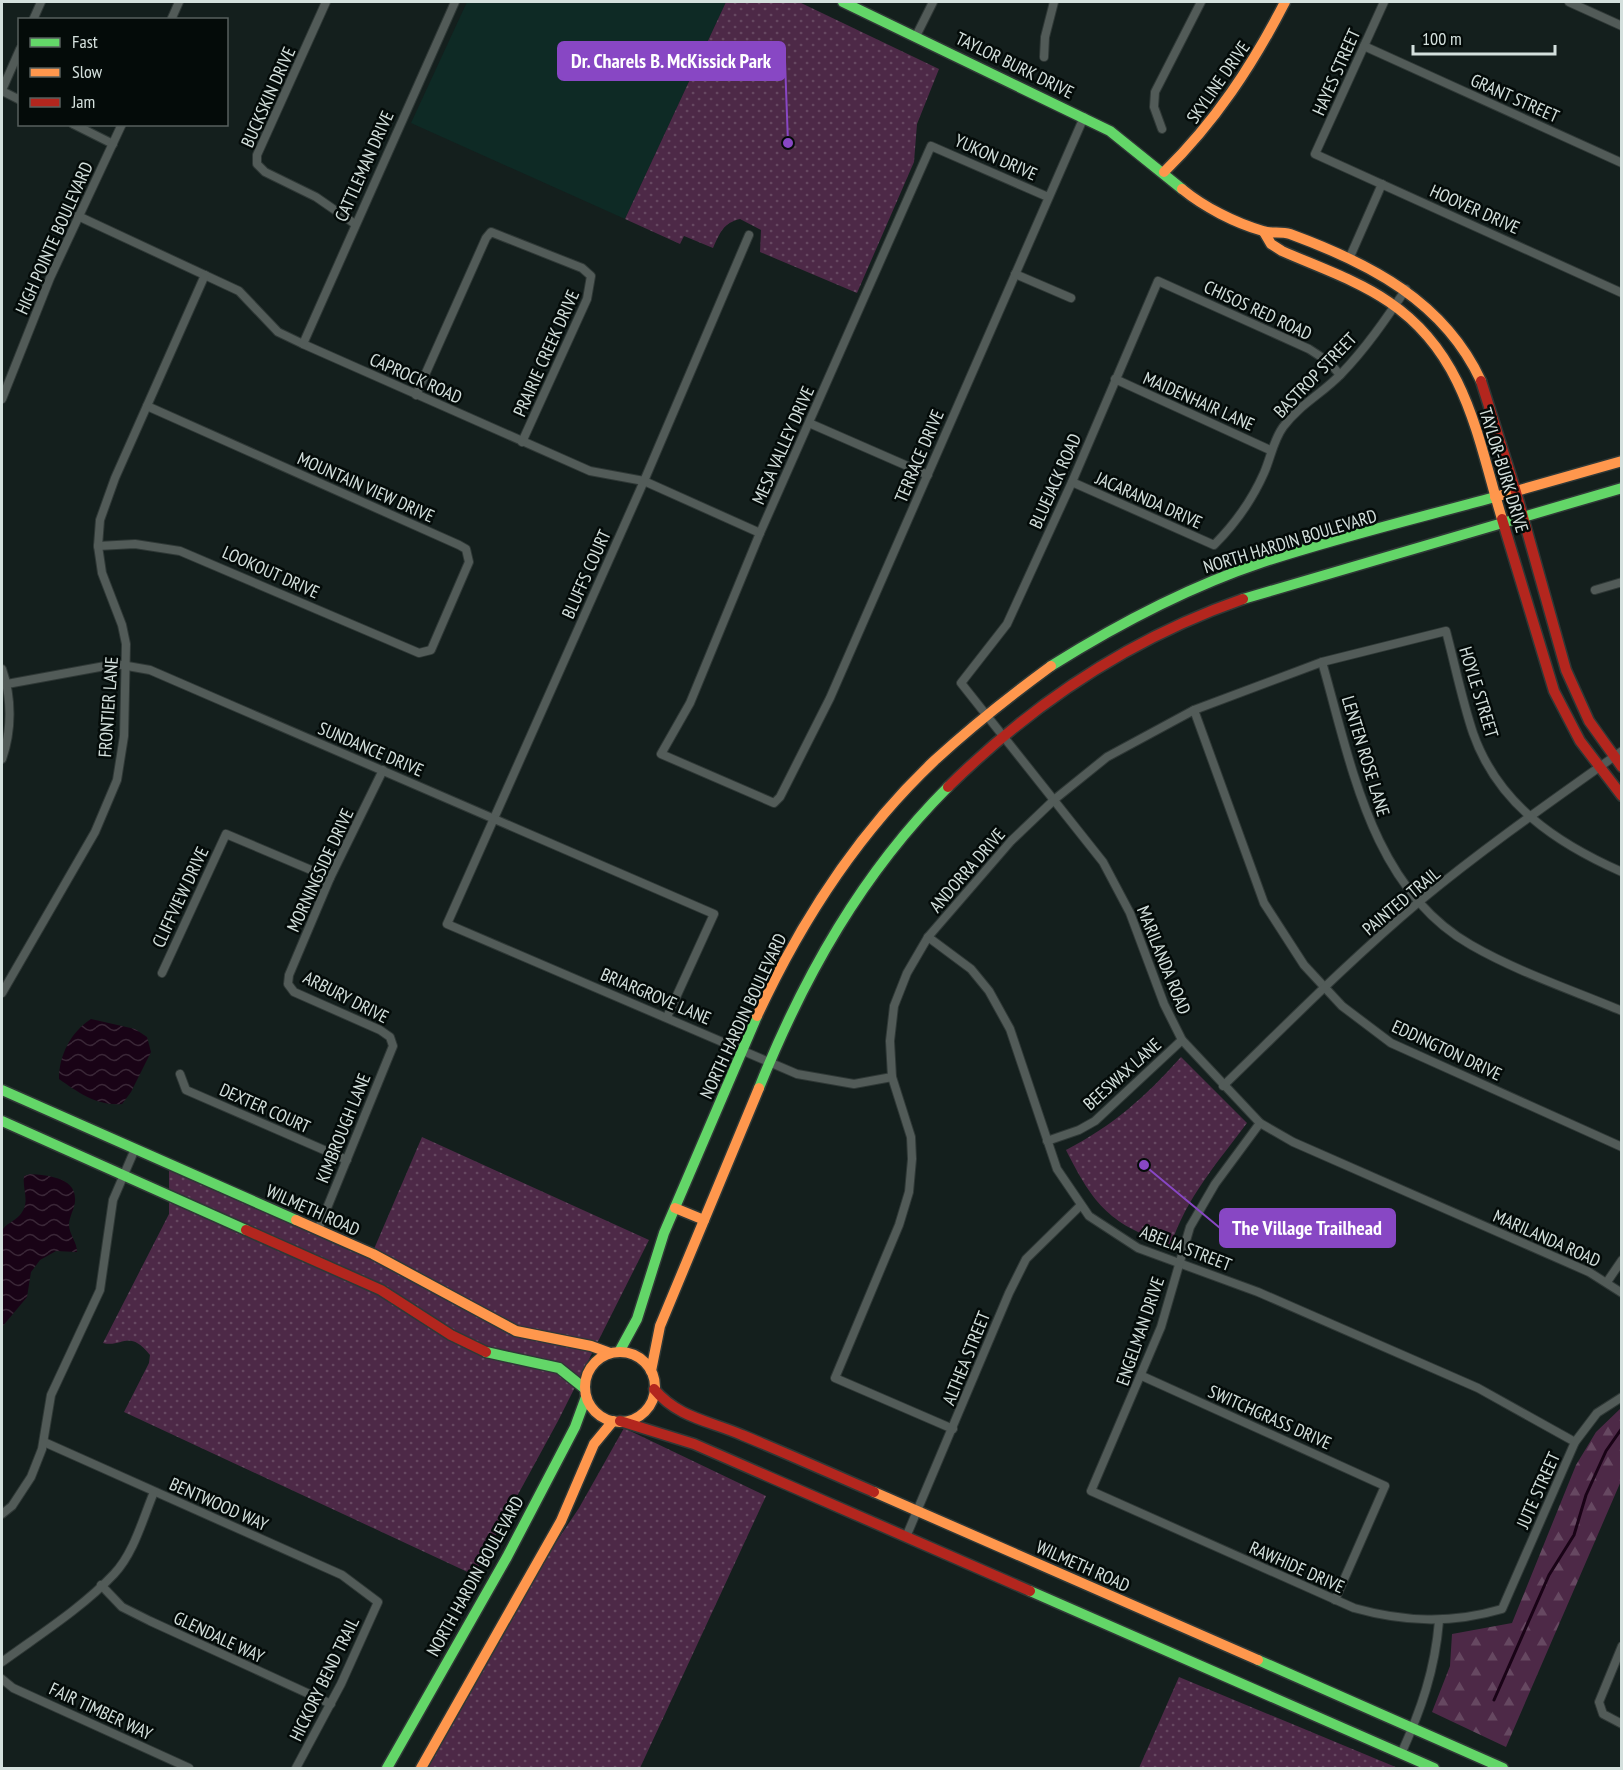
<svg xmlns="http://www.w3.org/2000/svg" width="1623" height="1770" font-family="'PT Sans Narrow',sans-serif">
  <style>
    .built { fill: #0e2a25 }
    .green { fill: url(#green-dots) }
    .forest { fill: url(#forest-firs) }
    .water { fill: url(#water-waves) }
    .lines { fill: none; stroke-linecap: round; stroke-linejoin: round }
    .stream { stroke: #190316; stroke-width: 3 }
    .street-casing { stroke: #2f3836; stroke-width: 10 }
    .fast-casing { stroke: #2f3836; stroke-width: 13 }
    .slow-casing { stroke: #2f3836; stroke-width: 13 }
    .jam-casing { stroke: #2f3836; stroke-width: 13 }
    .street { stroke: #525b58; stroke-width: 8 }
    .fast { stroke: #63d668; stroke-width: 10 }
    .slow { stroke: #ff974d; stroke-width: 10 }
    .jam { stroke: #b3261e; stroke-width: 10 }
    .labels { text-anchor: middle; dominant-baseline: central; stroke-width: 5; stroke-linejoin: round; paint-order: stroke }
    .street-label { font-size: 18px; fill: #d4e0dd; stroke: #040b09 }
    .leader { fill: none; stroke: #8847c4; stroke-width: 2 }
    .callout-dot { fill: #8847c4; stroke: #040b09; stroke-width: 2 }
    .callout { fill: #8847c4; stroke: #8847c4; stroke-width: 2 }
    .callout-label { font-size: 20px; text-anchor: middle; font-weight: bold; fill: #fff }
  </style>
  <defs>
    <pattern id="green-dots" width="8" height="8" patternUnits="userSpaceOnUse" patternTransform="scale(1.5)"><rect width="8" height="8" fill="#4d2947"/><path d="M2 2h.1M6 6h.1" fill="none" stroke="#664861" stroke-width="1.8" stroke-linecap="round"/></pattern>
    <pattern id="forest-firs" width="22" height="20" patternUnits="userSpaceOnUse" patternTransform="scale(1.5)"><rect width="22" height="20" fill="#4d2947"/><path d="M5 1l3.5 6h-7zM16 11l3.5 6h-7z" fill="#664861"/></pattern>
    <pattern id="water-waves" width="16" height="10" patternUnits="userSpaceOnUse" patternTransform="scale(1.5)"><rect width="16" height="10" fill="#190316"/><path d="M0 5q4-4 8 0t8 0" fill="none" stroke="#3a2737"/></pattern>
  </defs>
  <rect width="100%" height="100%" fill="#141f1d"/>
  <path class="built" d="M467 2H726L625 219 411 123Z"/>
  <g class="green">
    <path d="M726 2H799L939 69 917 124 914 162 857 293 760 252 761 230 740 219C723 223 720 233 713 248L684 236 680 244 625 219Z"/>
    <path d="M1181 1057 1247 1123C1218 1162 1186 1198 1171 1245 1111 1225 1094 1206 1066 1150 1114 1125 1145 1097 1181 1057Z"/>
    <path d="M422 1137 649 1240 558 1421 474 1575 124 1412 149 1363 150 1355C128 1328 123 1348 103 1343L169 1214V1158L374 1249Z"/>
    <path d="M624 1428 766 1496 640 1768H420L511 1609 579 1508Z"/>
    <path d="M1179 1677 1398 1768H1139Z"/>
  </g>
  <path class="forest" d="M1621 1408V1481L1506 1747 1432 1712 1450 1666 1452 1634 1512 1623 1576 1465 1596 1432Z"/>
  <g class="water">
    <path d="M91 1019 135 1029 147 1037 151 1052 131 1092 122 1104C97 1106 79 1093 59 1079 59 1055 71 1032 91 1019Z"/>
    <path d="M30 1174C45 1175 75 1177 75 1198 76 1207 69 1216 69 1225 69 1234 77 1242 77 1252L56 1251 40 1260 31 1272 27 1297 2 1327V1231C6 1223 14 1222 20 1215 31 1202 22 1190 24 1176Z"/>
  </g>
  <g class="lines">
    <path class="stream" d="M1494 1700 1549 1575 1574 1535 1586 1495 1606 1451 1622 1428"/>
    <defs>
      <g id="street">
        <path d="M326 2 257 155V164L265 172 316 197 355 224"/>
        <path d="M1384 2 1315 154 1622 293"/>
        <path d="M1569 2 1622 26"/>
        <path d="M33 20 41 2"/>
        <path d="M171 20 179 2"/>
        <path d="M916 36 933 2"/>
        <path d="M1364 46 1622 163"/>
        <path d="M1044 57 1045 37 1054 2"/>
        <path d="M2 90 20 49"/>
        <path d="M2 91 20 100"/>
        <path d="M73 124 113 144"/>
        <path d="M1162 129 1154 107 1155 92 1201 2"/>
        <path d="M1048 197 931 146 760 533 690 703 661 754 774 803 780 797 830 698 1084 117"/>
        <path d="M78 216 239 291 278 332 303 344 590 471 644 481 760 533"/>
        <path d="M749 235 644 481 447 924 797 1074 854 1084 892 1077"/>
        <path d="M1349 259 1382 184"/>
        <path d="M1015 274 1071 298"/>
        <path d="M303 344 455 2"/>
        <path d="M1340 375 1329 362 1309 349 1158 281 1072 482 1007 624 961 683 1103 862 1130 913 1164 1004 1182 1040 1260 1123 1293 1142 1589 1272 1622 1293"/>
        <path d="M1115 379 1270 450"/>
        <path d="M416 395 486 238 491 232 582 268 591 276 587 299 522 442"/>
        <path d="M2 399 50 278 122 124"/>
        <path d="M809 423 928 475"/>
        <path d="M1072 482 1214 545C1234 525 1252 500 1264 473 1271 457 1273 441 1283 427 1299 405 1323 393 1341 374 1366 348 1386 319 1406 289"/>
        <path d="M98 546 135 544 180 551 419 653 431 650 469 562 466 549 459 545 147 406"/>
        <path d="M1595 590 1622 582"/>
        <path d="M1322 662C1351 762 1371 888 1471 945 1518 972 1572 990 1622 1011"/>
        <path d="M2 669C12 698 12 730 2 759"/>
        <path d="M7 684 116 664 150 670 714 914 667 1017"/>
        <path d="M1194 710 1264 903 1304 965 1342 1006 1391 1043 1622 1147"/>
        <path d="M928 937 971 969 989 991 1010 1029 1057 1169 1089 1216 1138 1248 1258 1292 1478 1388 1575 1442"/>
        <path d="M162 973 226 834 330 878"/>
        <path d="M2 993 95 832 117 780 124 736 126 644 122 625 102 573 98 546 100 520 115 478 205 275"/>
        <path d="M180 1074 186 1090 347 1160"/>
        <path d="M1223 1086C1287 1024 1351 959 1420 901 1484 848 1553 800 1622 751"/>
        <path d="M1260 1123 1215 1184 1190 1227 1161 1327 1091 1491 1354 1608C1404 1622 1451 1624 1502 1609L1575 1442 1597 1413 1622 1397"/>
        <path d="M1047 1141 1079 1130 1095 1121 1182 1040"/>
        <path d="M318 1230 393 1046 390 1037 380 1030 294 992 288 984 289 975 330 878 383 770"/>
        <path d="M1607 1282 1622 1260"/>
        <path d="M1142 1376 1385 1486 1335 1600"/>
        <path d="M953 1429 835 1378 899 1225 909 1192 912 1159 911 1137 892 1077 890 1041 894 1006 907 973 928 937 1011 841 1055 799 1107 757 1194 710 1322 662 1446 631C1455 665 1462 700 1473 733 1498 804 1556 843 1622 872"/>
        <path d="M44 1442 342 1575 378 1602 341 1684 296 1768"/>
        <path d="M2 1514 12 1506 31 1477 42 1449 51 1395 100 1290 113 1200 135 1149"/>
        <path d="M906 1537 1009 1293 1026 1259 1080 1206"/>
        <path d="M101 1585 122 1607 150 1621 331 1704"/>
        <path d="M1622 1646 1599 1702 1603 1714 1622 1724"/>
        <path d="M2 1662C39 1635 82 1608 114 1574 134 1553 143 1518 154 1492"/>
        <path d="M2 1679 13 1688 189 1768"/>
        <path d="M1401 1754C1421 1710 1435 1670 1439 1621"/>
      </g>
      <g id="fast">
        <path d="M843 2 1110 131 1182 189"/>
        <path d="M1243 599 1622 488"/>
        <path d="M1051 666C1118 624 1188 587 1263 562 1339 537 1418 518 1495 497"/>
        <path d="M759 1088C804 976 862 873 948 787"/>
        <path d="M2 1090 296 1220"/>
        <path d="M2 1121 246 1230"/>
        <path d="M486 1352 559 1368 584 1388"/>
        <path d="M619 1352 637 1319 664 1233 757 1016"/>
        <path d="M1030 1591 1434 1768"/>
        <path d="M1258 1660 1503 1768"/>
        <path d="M387 1768 507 1557 575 1427 586 1397"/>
      </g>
      <g id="slow">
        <path d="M1164 172C1215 122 1252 66 1285 2"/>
        <path d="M1182 189C1204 207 1235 223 1263 231 1271 234 1281 231 1290 234 1369 263 1444 301 1481 381"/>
        <path d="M1264 232 1271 244 1282 251C1318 267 1357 280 1389 302 1466 354 1477 436 1502 519"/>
        <path d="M1495 497 1622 461"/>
        <path d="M757 1016C800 923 859 832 934 761 971 727 1010 696 1051 666"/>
        <path d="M675 1208 704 1220"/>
        <path d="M296 1220 373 1254 516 1331 591 1346 610 1353"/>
        <circle cx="620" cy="1387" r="35"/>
        <path d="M651 1371 660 1326 759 1088"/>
        <path d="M874 1492 1258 1660"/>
        <path d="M421 1768 561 1521 594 1444 613 1421"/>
      </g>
      <g id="jam">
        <path d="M1481 381 1516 492 1566 670 1589 721 1622 767"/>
        <path d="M1502 519 1554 691 1580 741 1622 796"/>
        <path d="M948 787C1032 704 1131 638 1243 599"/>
        <path d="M246 1230 381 1290 451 1335 486 1352"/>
        <path d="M654 1389C678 1418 710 1421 742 1435 786 1453 830 1473 874 1492"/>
        <path d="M620 1421 694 1444 1030 1591"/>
      </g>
    </defs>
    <use href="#street" class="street-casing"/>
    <use href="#fast" class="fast-casing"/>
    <use href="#slow" class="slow-casing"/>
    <use href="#jam" class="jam-casing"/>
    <use href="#street" class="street"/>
    <use href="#fast" class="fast"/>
    <use href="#slow" class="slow"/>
    <use href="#jam" class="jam"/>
  </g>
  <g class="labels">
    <g class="street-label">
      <text transform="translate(1015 65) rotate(26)">TAYLOR BURK DRIVE</text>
      <text transform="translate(1336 72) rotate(-66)">HAYES STREET</text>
      <text transform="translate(1218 82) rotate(-55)">SKYLINE DRIVE</text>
      <text transform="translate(268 97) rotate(-66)">BUCKSKIN DRIVE</text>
      <text transform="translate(1515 98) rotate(24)">GRANT STREET</text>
      <text transform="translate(996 157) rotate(24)">YUKON DRIVE</text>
      <text transform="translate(364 166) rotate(-66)">CATTLEMAN DRIVE</text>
      <text transform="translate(1475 209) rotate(24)">HOOVER DRIVE</text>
      <text transform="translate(54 238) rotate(-66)">HIGH POINTE BOULEVARD</text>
      <text transform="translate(1258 310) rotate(25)">CHISOS RED ROAD</text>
      <text transform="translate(546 353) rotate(-66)">PRAIRIE CREEK DRIVE</text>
      <text transform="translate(1315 375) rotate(-46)">BASTROP STREET</text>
      <text transform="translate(416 378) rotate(24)">CAPROCK ROAD</text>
      <text transform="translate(1199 401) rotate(24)">MAIDENHAIR LANE</text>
      <text transform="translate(783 445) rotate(-66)">MESA VALLEY DRIVE</text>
      <text transform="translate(919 456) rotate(-67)">TERRACE DRIVE</text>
      <text transform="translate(1504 470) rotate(73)">TAYLOR-BURK DRIVE</text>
      <text transform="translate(1055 481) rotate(-66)">BLUEJACK ROAD</text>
      <text transform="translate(366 487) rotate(24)">MOUNTAIN VIEW DRIVE</text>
      <text transform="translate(1149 500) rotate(24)">JACARANDA DRIVE</text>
      <text transform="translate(1290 541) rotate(-17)">NORTH HARDIN BOULEVARD</text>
      <text transform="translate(271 572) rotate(24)">LOOKOUT DRIVE</text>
      <text transform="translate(586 574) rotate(-66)">BLUFFS COURT</text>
      <text transform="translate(1479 692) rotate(73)">HOYLE STREET</text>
      <text transform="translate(108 707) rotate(-86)">FRONTIER LANE</text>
      <text transform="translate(371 749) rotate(23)">SUNDANCE DRIVE</text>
      <text transform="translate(1366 756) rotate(73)">LENTEN ROSE LANE</text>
      <text transform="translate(320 870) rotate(-65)">MORNINGSIDE DRIVE</text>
      <text transform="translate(967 870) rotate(-49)">ANDORRA DRIVE</text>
      <text transform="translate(180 897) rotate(-65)">CLIFFVIEW DRIVE</text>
      <text transform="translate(1401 901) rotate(-40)">PAINTED TRAIL</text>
      <text transform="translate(1164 960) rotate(68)">MARILANDA ROAD</text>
      <text transform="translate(656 996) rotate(23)">BRIARGROVE LANE</text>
      <text transform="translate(346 997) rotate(27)">ARBURY DRIVE</text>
      <text transform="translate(743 1016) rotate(-65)">NORTH HARDIN BOULEVARD</text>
      <text transform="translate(1447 1050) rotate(25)">EDDINGTON DRIVE</text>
      <text transform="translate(1122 1074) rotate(-42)">BEESWAX LANE</text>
      <text transform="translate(265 1108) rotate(24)">DEXTER COURT</text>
      <text transform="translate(343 1128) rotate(-68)">KIMBROUGH LANE</text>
      <text transform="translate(313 1210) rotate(24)">WILMETH ROAD</text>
      <text transform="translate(1547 1238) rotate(24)">MARILANDA ROAD</text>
      <text transform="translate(1186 1248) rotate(21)">ABELIA STREET</text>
      <text transform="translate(1140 1331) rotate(-71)">ENGELMAN DRIVE</text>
      <text transform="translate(966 1358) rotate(-68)">ALTHEA STREET</text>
      <text transform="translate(1270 1417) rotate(24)">SWITCHGRASS DRIVE</text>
      <text transform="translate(1538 1490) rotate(-66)">JUTE STREET</text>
      <text transform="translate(219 1504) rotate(24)">BENTWOOD WAY</text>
      <text transform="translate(1083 1566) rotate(24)">WILMETH ROAD</text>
      <text transform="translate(1297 1567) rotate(24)">RAWHIDE DRIVE</text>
      <text transform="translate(475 1576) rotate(-61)">NORTH HARDIN BOULEVARD</text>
      <text transform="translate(219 1637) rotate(25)">GLENDALE WAY</text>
      <text transform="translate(324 1679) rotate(-64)">HICKORY BEND TRAIL</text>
      <text transform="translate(101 1711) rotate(25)">FAIR TIMBER WAY</text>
    </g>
  </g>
  <path class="leader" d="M788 143L785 61M1144 1165L1220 1228"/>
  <g class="callout-dot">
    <circle cx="788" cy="143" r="6"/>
    <circle cx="1144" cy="1165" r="6"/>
  </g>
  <g class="callout">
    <rect x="558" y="42" width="227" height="38" rx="6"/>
    <rect x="1220" y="1209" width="175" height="38" rx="6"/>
  </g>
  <g class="callout-label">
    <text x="671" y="68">Dr. Charels B. McKissick Park</text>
    <text x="1307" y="1235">The Village Trailhead</text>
  </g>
  <rect width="1623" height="1770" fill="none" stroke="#d4e0dd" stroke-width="6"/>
  <rect x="18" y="18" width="210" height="108" fill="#040b09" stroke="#57605e" stroke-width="1.5"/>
  <rect x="30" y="38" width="30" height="9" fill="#63d668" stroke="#57605e" stroke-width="1.5"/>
  <text x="72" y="48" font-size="18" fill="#d4e0dd">Fast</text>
  <rect x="30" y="68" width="30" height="9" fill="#ff974d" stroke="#57605e" stroke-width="1.5"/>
  <text x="72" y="78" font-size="18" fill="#d4e0dd">Slow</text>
  <rect x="30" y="98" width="30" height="9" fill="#b3261e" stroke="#57605e" stroke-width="1.5"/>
  <text x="72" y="108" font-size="18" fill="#d4e0dd">Jam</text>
  <path d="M1413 45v9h142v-9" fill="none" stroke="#d4e0dd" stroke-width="3"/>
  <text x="1422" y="45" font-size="18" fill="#d4e0dd" stroke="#040b09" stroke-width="4.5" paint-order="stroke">100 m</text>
</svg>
